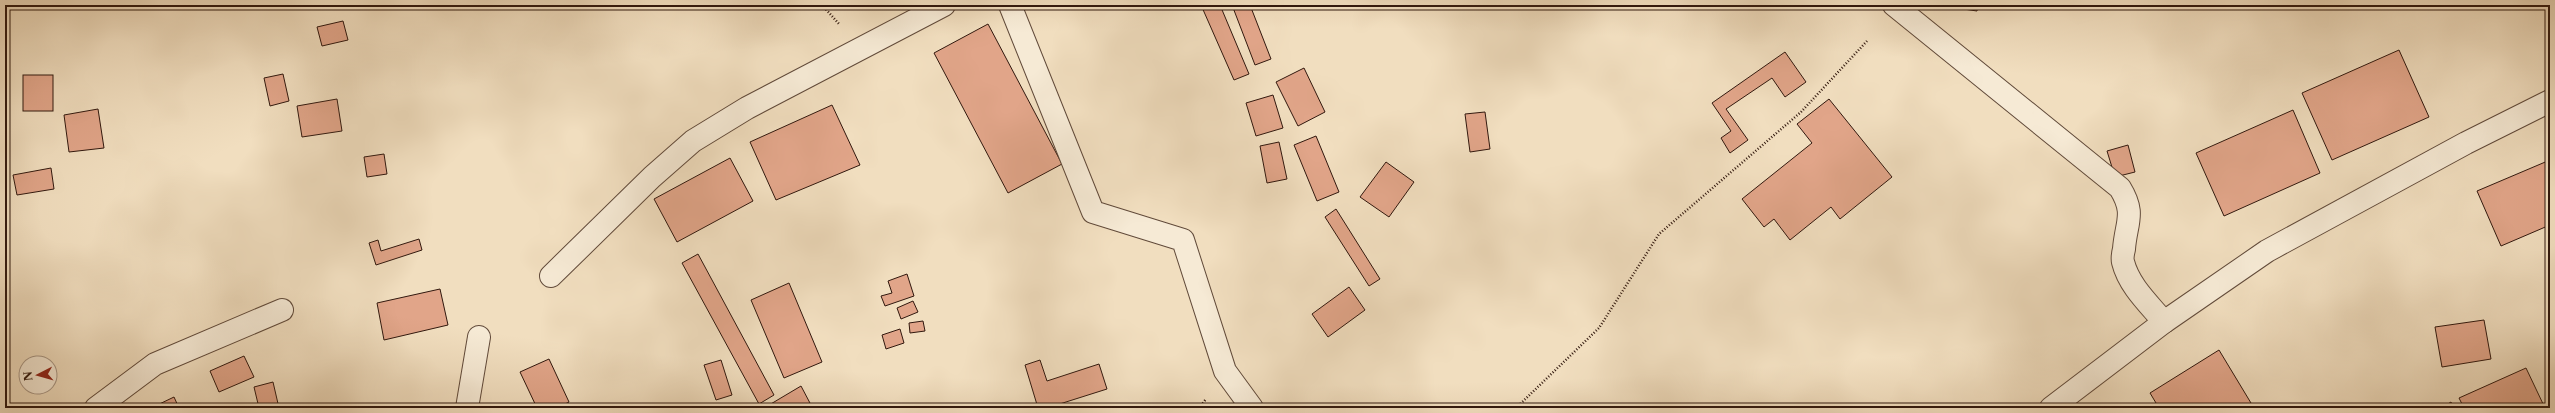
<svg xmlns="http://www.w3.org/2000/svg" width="2555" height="413" font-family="'Libre Caslon Text',serif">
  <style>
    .building { fill: #e1a589; stroke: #31180e }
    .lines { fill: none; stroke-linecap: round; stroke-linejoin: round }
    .minor-casing { stroke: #614a3a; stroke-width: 24 }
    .path { stroke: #31180e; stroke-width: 2.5; stroke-dasharray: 1 2; stroke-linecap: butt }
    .minor { stroke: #f6ead5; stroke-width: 22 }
  </style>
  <rect width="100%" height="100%" fill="#f1debf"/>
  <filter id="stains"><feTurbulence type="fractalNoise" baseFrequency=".005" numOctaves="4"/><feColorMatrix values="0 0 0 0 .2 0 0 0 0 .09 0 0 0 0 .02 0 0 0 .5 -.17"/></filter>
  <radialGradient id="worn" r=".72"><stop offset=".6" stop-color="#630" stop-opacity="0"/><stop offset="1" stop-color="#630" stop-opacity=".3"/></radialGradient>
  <g class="building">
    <path d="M1201 5H1220L1249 74 1234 80Z"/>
    <path d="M1232 5H1250L1271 59 1255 65Z"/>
    <path d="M1950 5H1978L1977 11 1950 7Z"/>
    <path d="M343 21 348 40 322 46 317 27Z"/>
    <path d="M988 24 1062 164 1008 193 934 53Z"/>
    <path d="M2399 50 2429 117 2332 160 2302 93Z"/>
    <path d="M1785 52 1806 82 1785 97 1772 78 1726 109 1748 140 1730 153 1721 138 1731 131 1712 103Z"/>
    <path d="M1304 68 1325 112 1298 126 1276 82Z"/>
    <path d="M283 74 289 101 270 106 264 78Z"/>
    <rect x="23" y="75" width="30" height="36"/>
    <path d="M1273 95 1283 128 1256 136 1246 103Z"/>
    <path d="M337 99 342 131 302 137 297 106Z"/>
    <path d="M1829 99 1892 177 1840 219 1831 207 1790 240 1774 219 1764 227 1742 199 1812 143 1797 124Z"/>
    <path d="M832 105 860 165 776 200 750 142Z"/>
    <path d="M98 109 104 148 69 152 64 115Z"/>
    <path d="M2293 110 2320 173 2224 216 2196 153Z"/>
    <path d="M1485 112 1490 149 1470 152 1465 114Z"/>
    <path d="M1316 136 1339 192 1317 201 1294 145Z"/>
    <path d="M1279 142 1287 179 1267 183 1260 146Z"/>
    <path d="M2128 145 2135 172 2115 177 2107 151Z"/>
    <path d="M384 154 387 174 367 177 364 157Z"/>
    <path d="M730 158 753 201 677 242 654 199Z"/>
    <path d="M2550 160V225L2501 246 2477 191Z"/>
    <path d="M1386 162 1414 182 1389 217 1360 197Z"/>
    <path d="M51 168 54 189 17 195 13 175Z"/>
    <path d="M1336 209 1380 279 1369 286 1325 217Z"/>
    <path d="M419 239 422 250 376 265 369 243 378 240 381 251Z"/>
    <path d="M698 254 774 395 759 404 682 263Z"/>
    <path d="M907 274 914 296 885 306 881 296 892 293 888 281Z"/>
    <path d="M789 283 822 362 784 378 751 300Z"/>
    <path d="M1349 287 1365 310 1328 337 1312 314Z"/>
    <path d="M440 289 448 325 384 340 377 303Z"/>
    <path d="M913 301 918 312 901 319 897 308Z"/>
    <path d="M2484 320 2491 359 2442 367 2435 327Z"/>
    <path d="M923 321 925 331 910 333 909 323Z"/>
    <path d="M900 329 904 343 886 349 882 335Z"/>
    <path d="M2219 350 2254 408H2159L2150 393Z"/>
    <path d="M244 356 254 377 219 392 210 371Z"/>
    <path d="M549 359 569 402 557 408H537L520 372Z"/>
    <path d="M721 360 732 395 716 400 704 365Z"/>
    <path d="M1040 360 1047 381 1099 364 1107 389 1047 408H1038L1025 365Z"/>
    <path d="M2526 368 2545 408H2464L2459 398Z"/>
    <path d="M273 382 279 408H259L254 387Z"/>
    <path d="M801 386 811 405 806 408H764Z"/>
    <path d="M174 397 179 408H151Z"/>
    <path d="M2451 402 2454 408H2441Z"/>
  </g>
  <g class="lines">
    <defs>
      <g id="minor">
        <path d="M1010 5 1093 212 1183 240 1225 371 1252 408"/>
        <path d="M1894 5 2120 188C2136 214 2126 222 2124 249 2123 253 2122 258 2123 262 2129 286 2149 304 2164 322"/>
        <path d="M551 276 652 177 693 141 747 108 944 5"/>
        <path d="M96 408 155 364 282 310"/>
        <path d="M467 408 479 337"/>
        <path d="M2051 408 2164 322 2267 251 2466 143 2550 101"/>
      </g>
    </defs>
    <use href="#minor" class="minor-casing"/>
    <g class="path">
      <path d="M822 5 840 25"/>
      <path d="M1199 408 1206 399"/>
      <path d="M1516 408 1599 328 1659 234 1801 112 1867 41"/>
    </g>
    <use href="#minor" class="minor"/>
  </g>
  <rect width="2555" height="413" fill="none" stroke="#f1debf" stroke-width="20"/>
  <rect x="6" y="6" width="2543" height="401" fill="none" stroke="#31180e" stroke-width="2"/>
  <rect x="10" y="10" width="2535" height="393" fill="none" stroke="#31180e"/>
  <g transform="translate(38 375) rotate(264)"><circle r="19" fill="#f6ead5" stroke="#a79685"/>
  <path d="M0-3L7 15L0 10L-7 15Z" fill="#8f2418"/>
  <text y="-6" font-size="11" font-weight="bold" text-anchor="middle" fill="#31180e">N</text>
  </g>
  <rect width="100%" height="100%" filter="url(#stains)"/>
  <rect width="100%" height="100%" fill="url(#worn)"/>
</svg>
